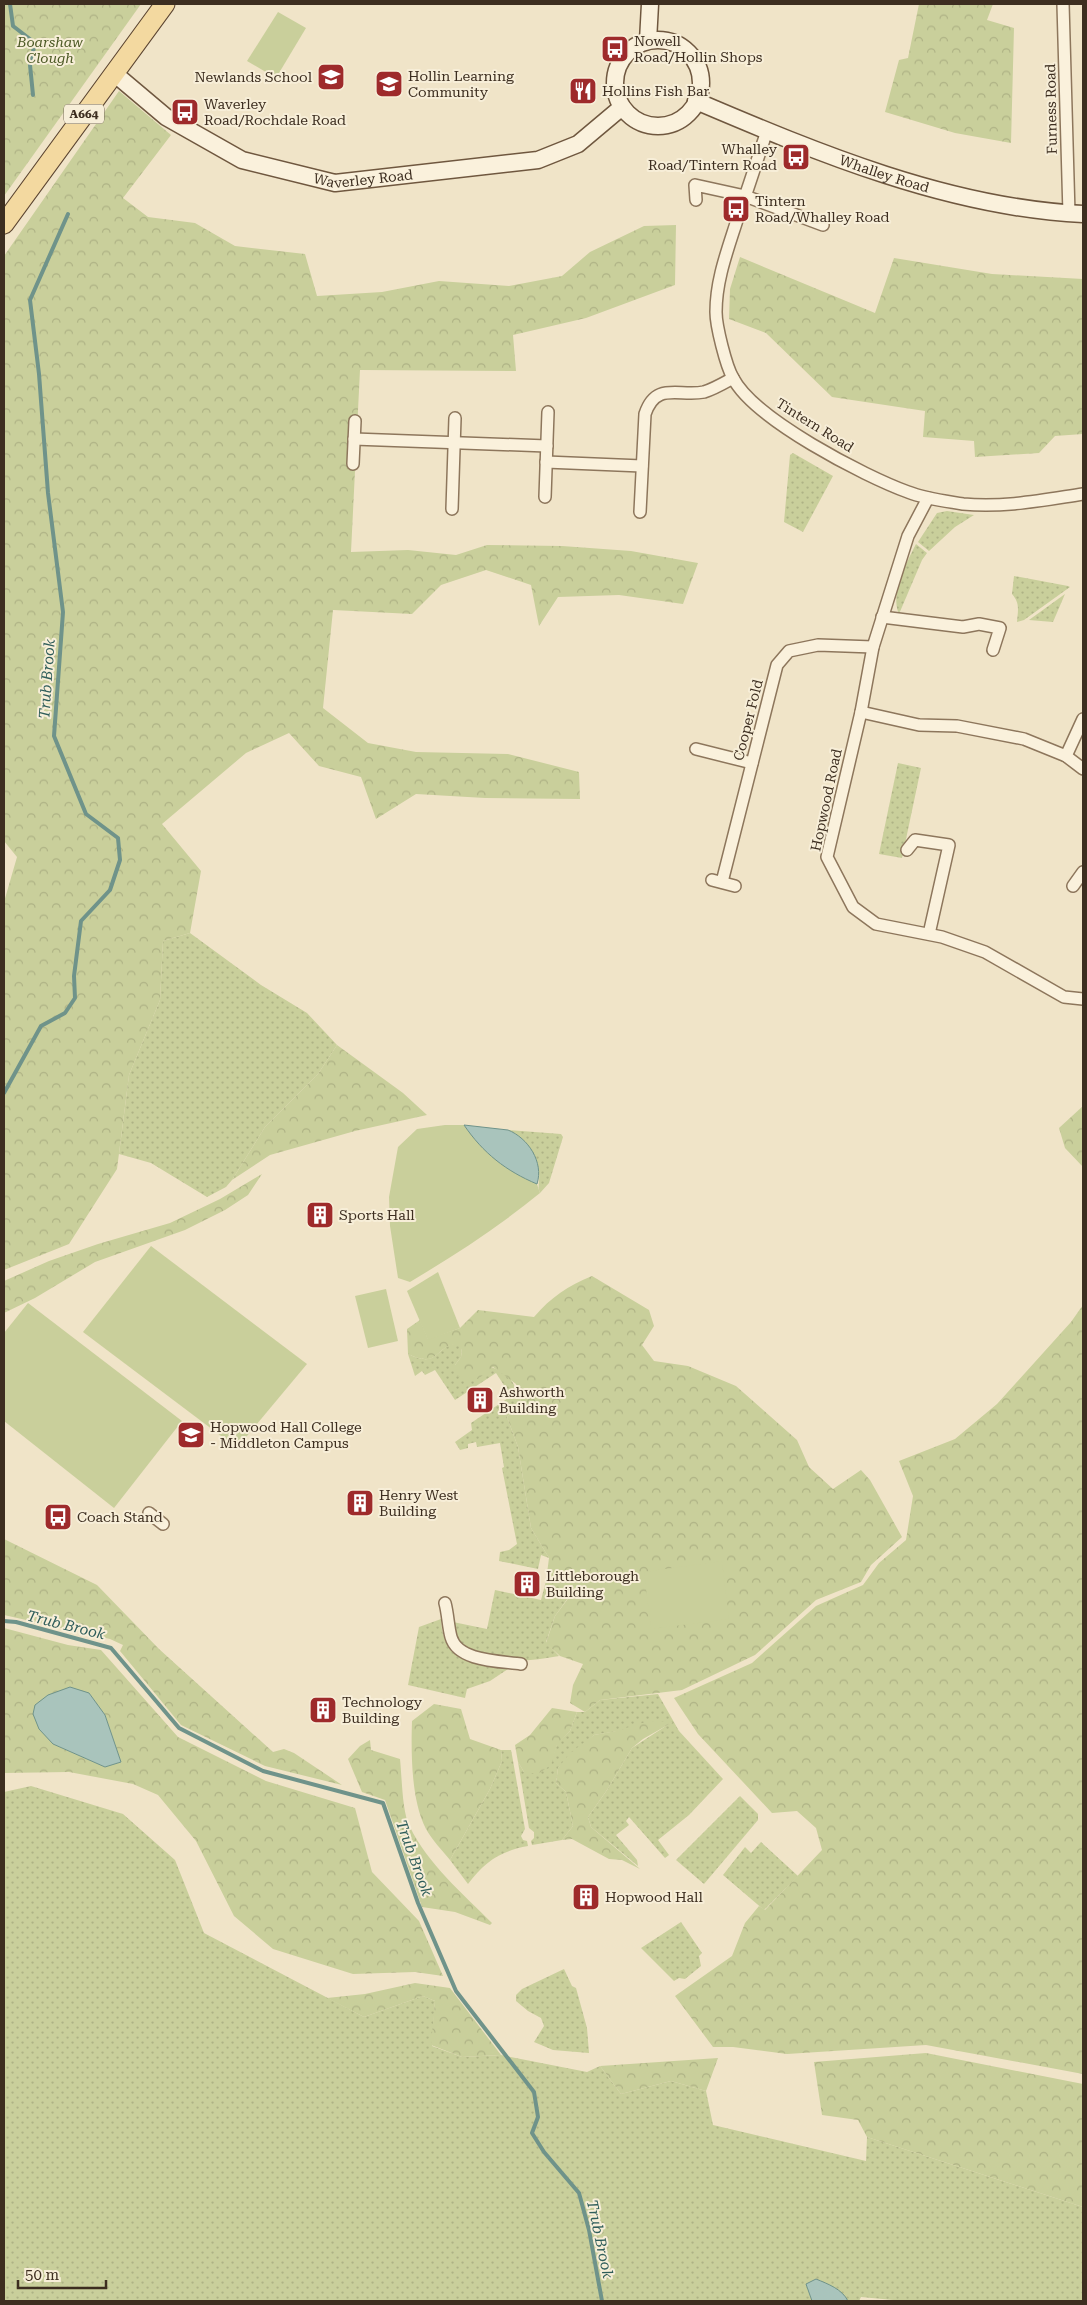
<svg xmlns="http://www.w3.org/2000/svg" width="1087" height="2305" font-family="'Roboto Serif',serif">
  <style>
    .grass { fill: url(#grass-dots) }
    .forest { fill: url(#forest-crowns); fill-rule: evenodd }
    .pitch { fill: #c9cf9b }
    .water { fill: #a9c4bc; stroke: #6f938a }
    .lines { fill: none; stroke-linecap: round; stroke-linejoin: round }
    .stream { stroke: #6f938a; stroke-width: 4 }
    .street-casing { stroke: #8d765c; stroke-width: 14 }
    .secondary-casing { stroke: #6f573f; stroke-width: 19 }
    .primary-casing { stroke: #5b4430; stroke-width: 21 }
    .street { stroke: #faf1dc; stroke-width: 11 }
    .secondary { stroke: #faf1dc; stroke-width: 16 }
    .primary { stroke: #f3d9a0; stroke-width: 19 }
    .labels { text-anchor: middle; dominant-baseline: central; stroke-width: 4; stroke-linejoin: round; paint-order: stroke }
    .shield { fill: #f7eed8; stroke: #756857; stroke-width: 1 }
    .shield-label { font-size: 12px; font-weight: bold; fill: #3d2e20 }
    .poi-label { font-size: 14px; fill: #3d2e20; stroke: #f7eed8; text-anchor: start }
    .park-label { font-size: 14px; font-style: italic; fill: #4d5a26; stroke: #f7eed8 }
    .street-label { font-size: 14px; fill: #3d2e20; stroke: #f7eed8 }
    .water-label { font-size: 15px; font-style: italic; fill: #2f5d5a; stroke: #f7eed8 }
  </style>
  <defs>
    <pattern id="grass-dots" width="8" height="8" patternUnits="userSpaceOnUse" patternTransform="scale(1.25)"><rect width="8" height="8" fill="#c9cf9b"/><path d="M2 2h.1M6 6h.1" fill="none" stroke="#aeb285" stroke-width="1.8" stroke-linecap="round"/></pattern>
    <pattern id="forest-crowns" width="20" height="18" patternUnits="userSpaceOnUse" patternTransform="scale(1.25)"><rect width="20" height="18" fill="#c9cf9b"/><path d="M2 6a3 3 0 1 1 6 0M12 15a3 3 0 1 1 6 0" fill="none" stroke="#aeb285"/></pattern>
  </defs>
  <rect width="100%" height="100%" fill="#f0e4c8"/>
  <g class="grass">
    <path d="M793 453 833 476 803 532 784 522 790 455Z"/>
    <path d="M947 511 974 515 955 527 929 551 918 542 937 513Z"/>
    <path d="M916 544 927 553 922 560 899 614C890 593 906 564 916 544Z"/>
    <path d="M1014 576 1068 586 1070 587 1024 620 1017 622C1018 610 1020 603 1012 594Z"/>
    <path d="M1065 594 1053 622 1029 620Z"/>
    <path d="M898 763 921 768 902 858 879 854Z"/>
    <path d="M190 933 261 985 307 1013 337 1045 318 1074 265 1127 232 1180 226 1187 207 1197 151 1163 119 1154 129 1075 160 1000 163 941Z"/>
    <path d="M508 1130 561 1134 563 1137 549 1183 540 1193C537 1185 540 1181 539 1173 538 1155 525 1137 508 1130Z"/>
    <path d="M458 1343 462 1348 461 1357 455 1365C491 1367 509 1362 521 1402L507 1417 518 1447 531 1528 549 1558 541 1555 538 1569 499 1561 500 1552 509 1550 517 1544 502 1468 504 1467 500 1443 477 1447 476 1442 468 1444V1448L460 1450 455 1442 472 1430 471 1423 511 1396 496 1373 455 1400 435 1370 425 1375 422 1371 415 1376 408 1354C440 1369 433 1347 458 1343Z"/>
    <path d="M546 1581 576 1587 555 1616 546 1642 559 1656C523 1663 491 1664 458 1644L453 1622 487 1629 495 1590 541 1600Z"/>
    <path d="M441 1619C443 1664 472 1662 508 1669L490 1681 467 1689 465 1698 408 1685 419 1627Z"/>
    <path d="M658 1694 679 1731 723 1779 689 1815 658 1840 669 1855 665 1858 629 1817 626 1821 629 1825 616 1835 637 1860 638 1866 591 1827 588 1817 607 1790 632 1748 672 1722 594 1735 558 1768 556 1783 566 1792 573 1826 562 1840 532 1845 531 1841 534 1838V1832L529 1828 518 1762 524 1772 550 1765 557 1744 570 1731 577 1712H585L600 1700Z"/>
    <path d="M501 1750H511L512 1755 525 1829 521 1836 523 1840 527 1841 528 1846C501 1851 485 1861 468 1884L450 1860 490 1789 502 1761Z"/>
    <path d="M31 1786 123 1814 175 1860 204 1933 364 2017 423 1996 435 2001 432 2046 462 2057 501 2055 587 2072 600 2066 621 2094 671 2081 706 2091 713 2125 866 2161 867 2137 1083 2207V2301H904L861 2297 859 2301H4V1792Z"/>
    <path d="M740 1796 758 1814V1820L704 1884 676 1860Z"/>
    <path d="M761 1842 798 1876 764 1910 723 1875 745 1847 751 1853Z"/>
    <path d="M681 1922 702 1953 699 1956 701 1966 685 1979 679 1978 674 1981 641 1948Z"/>
    <path d="M564 1969 572 1986 576 1988 587 2028 589 2053 553 2050 534 2042 544 2026 541 2018 528 2011 516 2001V1995L522 1989Z"/>
  </g>
  <g class="forest">
    <path d="M4 4H141L4 196Z"/>
    <path d="M919 4H993L987 20 1014 28 1011 143 955 133 885 112 899 60 908 58Z"/>
    <path d="M119 91 171 135 123 198 148 217 195 223 235 246 305 254 317 296 382 292 439 281 509 286 562 276 590 252 644 226 676 225 675 285 586 318 513 335 516 371 360 370 351 552 408 550 456 555 487 545 562 546 631 551 698 563 683 604 619 595 558 597 539 626 531 585 486 570 441 585 412 614 333 610 323 708 368 743 416 752 508 754 579 772 580 799 485 798 416 794 376 819 361 777 319 766 289 733 246 753 162 824 201 871 190 933 163 941 160 1000 129 1075 117 1169 69 1244 4 1270V902L17 857 4 841V256Z"/>
    <path d="M740 257 875 313 894 258 992 274 1083 279V434L1055 436 1039 453 975 457 974 441 923 437 925 411 832 397 766 333 729 319 730 289Z"/>
    <path d="M337 1045 403 1093 427 1115 355 1131 270 1155 232 1180 265 1127 318 1074Z"/>
    <path d="M1083 1106V1167L1065 1148 1059 1128Z"/>
    <path d="M262 1174 248 1195 225 1210 185 1230 95 1262 35 1298 4 1313V1281L49 1261 98 1244 170 1223 220 1199Z"/>
    <path d="M592 1276 649 1310 654 1326 642 1345 654 1361 688 1366 736 1386 797 1440 809 1467 833 1489 861 1470 870 1480 902 1537 871 1565 861 1582 816 1600 755 1655 682 1690 600 1700 585 1712 570 1703 573 1685 583 1664 560 1656 546 1643 555 1616 576 1588 546 1581 549 1558 531 1528 518 1447 507 1417 521 1402 516 1384 493 1367C478 1379 474 1386 455 1374V1365L461 1357 462 1349 457 1344C433 1347 440 1369 408 1354L407 1329 420 1320 428 1339 460 1328 478 1310 534 1317C551 1297 568 1286 592 1276Z"/>
    <path d="M1083 1305V2074L926 2045 787 2054 733 2047H713L675 1996 732 1956 745 1923 759 1906 765 1910 822 1850 816 1828 797 1811 772 1813 698 1734 674 1698 752 1663 816 1606 863 1585 879 1563 906 1540 913 1496 899 1461 955 1439 997 1404 1071 1322Z"/>
    <path d="M4 1539 97 1585 159 1649 273 1752 284 1749 294 1753 342 1785 265 1766 181 1725 120 1651 123 1645 110 1639 4 1615Z"/>
    <path d="M4 1628 68 1645 101 1650 178 1737 266 1781 355 1808 372 1872 419 1921 443 1976 415 1972 353 1974 273 1949 234 1916 196 1841 158 1795 133 1784 69 1772 4 1773ZM89 1693 105 1715 121 1762 105 1767 53 1744Z"/>
    <path d="M434 1704 461 1709 470 1739 501 1750 502 1761 490 1789 450 1860C442 1850 432 1840 426 1829 411 1800 411 1753 412 1721Z"/>
    <path d="M552 1708 577 1712 570 1731 557 1745 551 1765 538 1774 524 1772 518 1762 515 1745 530 1735Z"/>
    <path d="M649 1721 673 1722 643 1739 632 1748 607 1790 588 1817 591 1827 640 1869 622 1860 609 1859 572 1839 562 1840 573 1826 566 1792 556 1783 558 1768 570 1753 594 1735 616 1731Z"/>
    <path d="M370 1740 371 1750 400 1759C402 1777 402 1813 410 1827 427 1863 464 1895 492 1923L490 1925 455 1912 422 1907 385 1800 362 1792 348 1759 360 1746Z"/>
    <path d="M415 1983 450 1988 501 2055 462 2057 431 2045 435 2001 423 1996 364 2017 327 1998 365 1994Z"/>
    <path d="M926 2053 1083 2084V2207L867 2137 858 2120 822 2115 814 2062Z"/>
    <path d="M718 2058 706 2091 671 2081 621 2094 600 2066Z"/>
  </g>
  <g class="pitch">
    <path d="M278 12 306 28 276 78 247 61Z"/>
    <path d="M445 1125H464C482 1151 508 1171 537 1184L540 1193C500 1226 455 1255 410 1282L398 1278 390 1226 389 1197 398 1147 417 1129Z"/>
    <path d="M151 1246 307 1364 237 1448 83 1332Z"/>
    <path d="M438 1272 460 1328 428 1340 407 1291Z"/>
    <path d="M386 1289 398 1341 368 1348 355 1296Z"/>
    <path d="M28 1303 182 1421 114 1508 4 1421V1333Z"/>
    <path d="M722 1561 729 1619 651 1629 644 1572Z"/>
  </g>
  <g class="water">
    <path d="M464 1125 508 1130C528 1138 544 1162 537 1184 506 1171 483 1153 464 1125Z"/>
    <path d="M70 1687 89 1693 105 1715 121 1762 105 1767 53 1744 39 1729 33 1714 35 1705 48 1695Z"/>
    <path d="M816 2279C828 2284 842 2289 848 2301H812L806 2284Z"/>
  </g>
  <g class="lines">
    <g class="stream">
      <path d="M10 4 13 26 35 43 30 65 33 95"/>
      <path d="M4 1093 41 1026 65 1013 75 998 74 976 81 921 110 890 120 860 118 838 86 814 54 736 63 612 48 493 39 374 30 300 68 214"/>
      <path d="M4 1621 16 1622 111 1648 179 1728 263 1771 383 1803 418 1903 456 1991 534 2092 538 2117 532 2133 544 2152 579 2193 589 2230 602 2301"/>
    </g>
    <defs>
      <g id="street">
        <path d="M1063 4 1069 214"/>
        <path d="M767 131C757 160 748 189 738 217 728 249 716 279 716 312 716 326 726 366 733 378 754 419 864 476 908 492 926 499 945 501 963 504 1004 508 1043 500 1083 494"/>
        <path d="M696 200 695 185 745 196 823 225"/>
        <path d="M354 439 547 446"/>
        <path d="M546 462 642 466"/>
        <path d="M353 464 355 421"/>
        <path d="M545 497 548 412"/>
        <path d="M928 498 908 536 873 647 861 712 827 857 853 907 876 924 942 937 985 952 1064 997 1083 999"/>
        <path d="M452 509 455 418"/>
        <path d="M640 512 645 414C656 381 679 397 704 392 714 389 724 383 733 378"/>
        <path d="M882 617 963 627 979 624 1000 628 993 650"/>
        <path d="M861 712 919 725 957 726 1024 739 1066 756 1083 769"/>
        <path d="M696 749 752 763"/>
        <path d="M1066 756 1083 719"/>
        <path d="M907 850 915 840 949 845 929 934"/>
        <path d="M712 880 735 886"/>
        <path d="M722 882 777 665 789 651 818 645 873 647"/>
        <path d="M1073 886 1083 872"/>
        <path d="M149 1513 163 1524"/>
        <path d="M445 1603C448 1614 448 1626 451 1637 458 1662 501 1661 521 1664"/>
      </g>
      <g id="secondary">
        <circle cx="658" cy="83" r="43"/>
        <path d="M648 41 650 4"/>
        <path id="s1" d="M115 74 166 117 242 160 335 183 538 160 578 144 622 107"/>
        <path id="s2" d="M696 101C818 153 950 208 1083 214"/>
      </g>
      <path id="primary" d="M4 224 165 4"/>
    </defs>
    <use href="#street" class="street-casing"/>
    <use href="#secondary" class="secondary-casing"/>
    <use href="#primary" class="primary-casing"/>
    <use href="#street" class="street"/>
    <use href="#secondary" class="secondary"/>
    <use href="#primary" class="primary"/>
  </g>
  <defs>
    <symbol id="bus-square" viewBox="-11 -11 22 22"><rect x="-9" y="-9" width="18" height="18" rx="4" fill="#9e2a2b" stroke="#f7eed8"/><path d="M-5-6H5V4H4V6H2V4H-2V6H-4V4H-5ZM-3.5-4V0h7V-4ZM-3.5 1.2v1.5H-2V1.2ZM2 1.2v1.5H3.5V1.2Z" fill="#fff"/></symbol>
    <symbol id="school-square" viewBox="-11 -11 22 22"><rect x="-9" y="-9" width="18" height="18" rx="4" fill="#9e2a2b" stroke="#f7eed8"/><path d="M0-5L7-2L0 1L-7-2ZM-4 1L0 2.5L4 1V4Q0 6-4 4Z" fill="#fff"/></symbol>
    <symbol id="restaurant-square" viewBox="-11 -11 22 22"><rect x="-9" y="-9" width="18" height="18" rx="4" fill="#9e2a2b" stroke="#f7eed8"/><path d="M-5-6h1v4h1v-4h1v4h1v-4h1v5L-1.5 .5V6h-2V.5L-5-1ZM5-6V6H3V1.5H1.5Q1.5-4 5-6Z" fill="#fff"/></symbol>
    <symbol id="building-square" viewBox="-11 -11 22 22"><rect x="-9" y="-9" width="18" height="18" rx="4" fill="#9e2a2b" stroke="#f7eed8"/><path d="M-4-6H4V6H1V3H-1V6H-4ZM-2.5-4.3h1.7v1.8h-1.7ZM.8-4.3h1.7v1.8H.8ZM-2.5-1h1.7V.8h-1.7ZM.8-1h1.7V.8H.8Z" fill="#fff"/></symbol>
    <symbol id="university-square" viewBox="-11 -11 22 22"><rect x="-9" y="-9" width="18" height="18" rx="4" fill="#9e2a2b" stroke="#f7eed8"/><path d="M0-5L7-2L0 1L-7-2ZM-4 1L0 2.5L4 1V4Q0 6-4 4Z" fill="#fff"/></symbol>
  </defs>
  <g fill-rule="evenodd">
    <use href="#bus-square" x="599" y="33" width="32" height="32"/>
    <use href="#school-square" x="315" y="61" width="32" height="32"/>
    <use href="#school-square" x="373" y="68" width="32" height="32"/>
    <use href="#restaurant-square" x="567" y="75" width="32" height="32"/>
    <use href="#bus-square" x="169" y="96" width="32" height="32"/>
    <use href="#bus-square" x="780" y="141" width="32" height="32"/>
    <use href="#bus-square" x="720" y="193" width="32" height="32"/>
    <use href="#building-square" x="304" y="1199" width="32" height="32"/>
    <use href="#building-square" x="464" y="1384" width="32" height="32"/>
    <use href="#university-square" x="175" y="1419" width="32" height="32"/>
    <use href="#building-square" x="344" y="1487" width="32" height="32"/>
    <use href="#bus-square" x="42" y="1501" width="32" height="32"/>
    <use href="#building-square" x="511" y="1568" width="32" height="32"/>
    <use href="#building-square" x="307" y="1694" width="32" height="32"/>
    <use href="#building-square" x="570" y="1881" width="32" height="32"/>
  </g>
  <g class="labels">
    <rect class="shield" x="64" y="104.5" width="40" height="19" rx="4"/>
    <g class="shield-label">
      <text x="84" y="114">A664</text>
    </g>
    <g class="poi-label">
      <text x="634" y="41">Nowell<tspan x="634" dy="16">Road/Hollin Shops</tspan></text>
      <text x="408" y="76">Hollin Learning<tspan x="408" dy="16">Community</tspan></text>
      <text x="312" y="77" text-anchor="end">Newlands School</text>
      <text x="602" y="91">Hollins Fish Bar</text>
      <text x="204" y="104">Waverley<tspan x="204" dy="16">Road/Rochdale Road</tspan></text>
      <text x="777" y="149" text-anchor="end">Whalley<tspan x="777" dy="16">Road/Tintern Road</tspan></text>
      <text x="755" y="201">Tintern<tspan x="755" dy="16">Road/Whalley Road</tspan></text>
      <text x="339" y="1215">Sports Hall</text>
      <text x="499" y="1392">Ashworth<tspan x="499" dy="16">Building</tspan></text>
      <text x="210" y="1427">Hopwood Hall College<tspan x="210" dy="16">- Middleton Campus</tspan></text>
      <text x="379" y="1495">Henry West<tspan x="379" dy="16">Building</tspan></text>
      <text x="77" y="1517">Coach Stand</text>
      <text x="546" y="1576">Littleborough<tspan x="546" dy="16">Building</tspan></text>
      <text x="342" y="1702">Technology<tspan x="342" dy="16">Building</tspan></text>
      <text x="605" y="1897">Hopwood Hall</text>
    </g>
    <g class="park-label">
      <text x="50" y="42">Boarshaw<tspan x="50" dy="16">Clough</tspan></text>
    </g>
    <g class="street-label">
      <text transform="translate(1051 109) rotate(-91)">Furness Road</text>
      <text stroke="none"><textPath href="#s2" startOffset="202">Whalley Road</textPath></text>
      <text stroke="none"><textPath href="#s1" startOffset="278">Waverley Road</textPath></text>
      <text transform="translate(815 425) rotate(32)">Tintern Road</text>
      <text transform="translate(748 720) rotate(-76)">Cooper Fold</text>
      <text transform="translate(826 800) rotate(-78)">Hopwood Road</text>
    </g>
    <g class="water-label">
      <text transform="translate(47 679) rotate(-86)">Trub Brook</text>
      <text transform="translate(66 1625) rotate(14)">Trub Brook</text>
      <text transform="translate(414 1858) rotate(70)">Trub Brook</text>
      <text transform="translate(600 2239) rotate(78)">Trub Brook</text>
    </g>
  </g>
  <rect width="1087" height="2305" fill="none" stroke="#3d2e20" stroke-width="10"/>
  <path d="M18 2280v8h88v-8" fill="none" stroke="#3d2e20" stroke-width="2.5"/>
  <text x="25" y="2280" font-size="15" fill="#3d2e20" stroke="#f7eed8" stroke-width="4" paint-order="stroke">50 m</text>
</svg>
